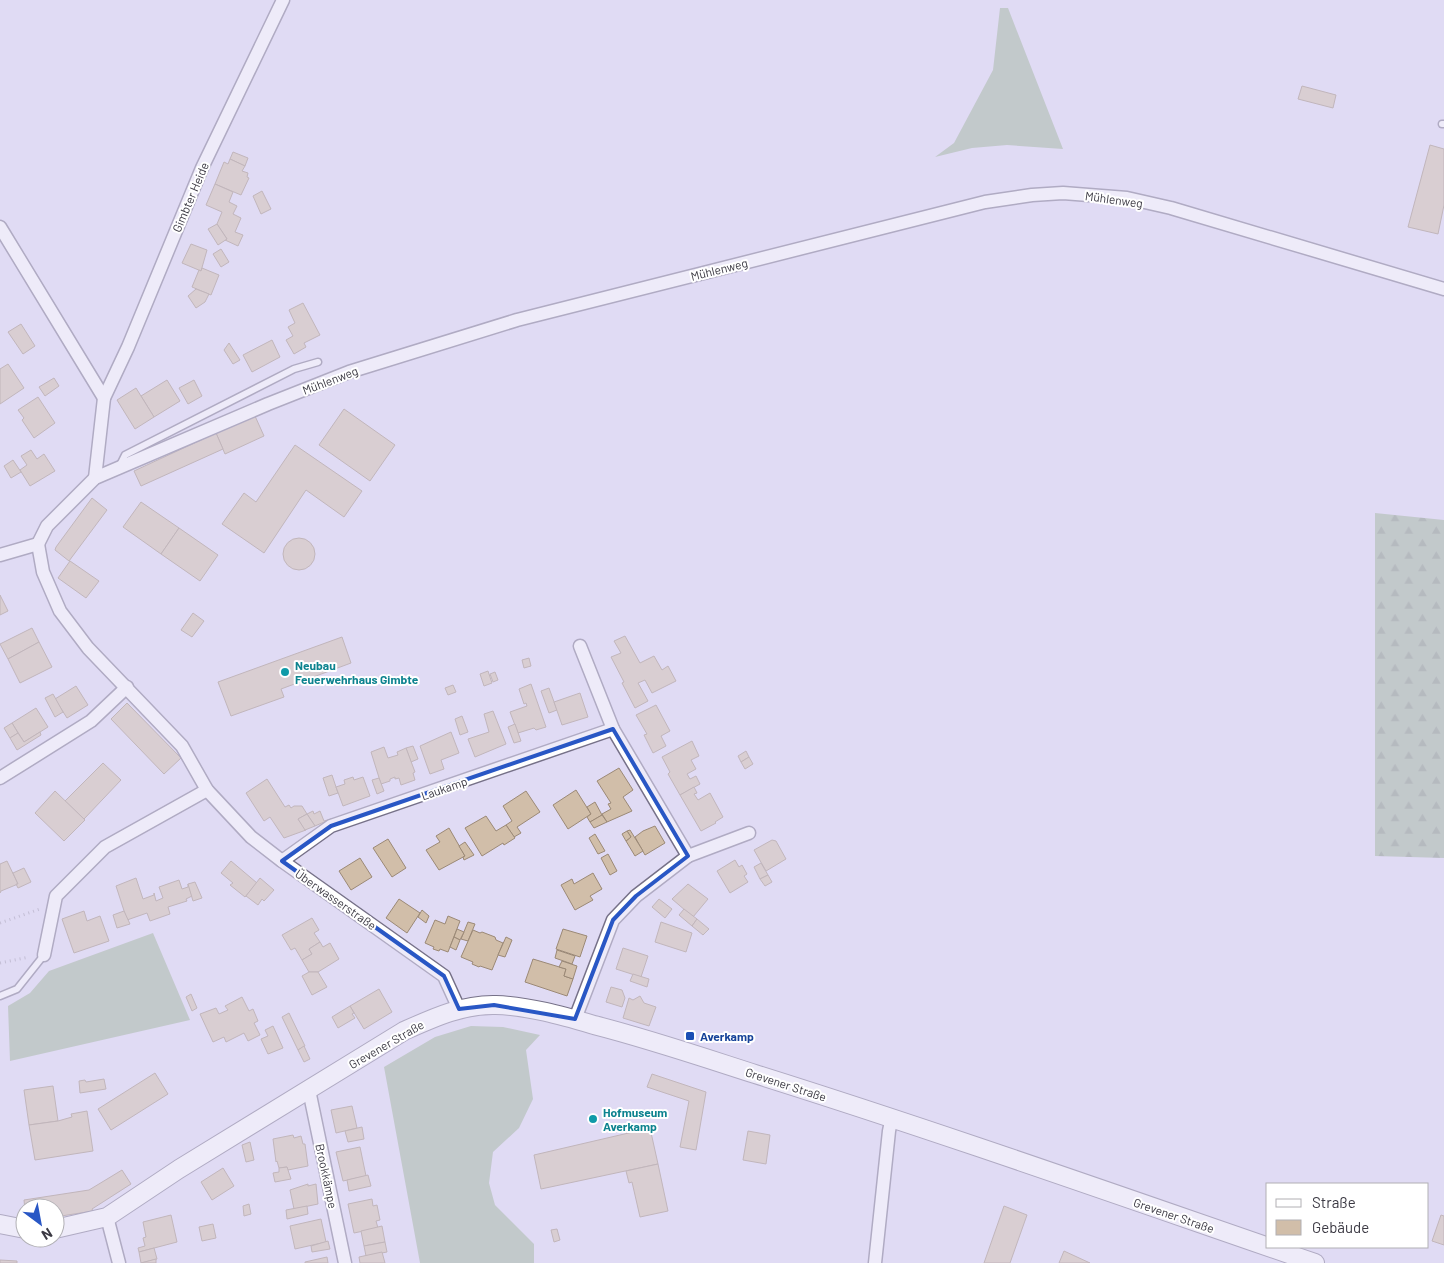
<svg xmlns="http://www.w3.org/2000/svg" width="1444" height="1263" font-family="Barlow,sans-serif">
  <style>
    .grass { fill: #9eb39a }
    .forest { fill: url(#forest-firs) }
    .building { fill: #d1bea9; stroke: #9b8976 }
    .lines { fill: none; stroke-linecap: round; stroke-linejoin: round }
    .lane-casing { stroke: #767188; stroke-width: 9 }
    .street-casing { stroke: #767188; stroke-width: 15 }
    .secondary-casing { stroke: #767188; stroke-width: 20 }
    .path { stroke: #a09caf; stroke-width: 3; stroke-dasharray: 1 4; stroke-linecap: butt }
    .lane { stroke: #fff; stroke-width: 6 }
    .street { stroke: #fff; stroke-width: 12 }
    .secondary { stroke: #fff; stroke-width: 18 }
    .marked { fill: none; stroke: #2957c5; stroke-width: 4; stroke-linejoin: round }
    .culture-dot { fill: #0f9aa8; stroke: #fff; stroke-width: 2 }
    .transit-dot { fill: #1a4fb4; stroke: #fff; stroke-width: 2 }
    .labels { text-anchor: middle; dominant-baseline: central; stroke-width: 4; stroke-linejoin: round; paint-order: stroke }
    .street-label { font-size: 12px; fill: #3b3943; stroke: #fff }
    .culture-label { font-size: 12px; font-weight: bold; fill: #0d838f; stroke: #fff; text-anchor: start }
    .transit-label { font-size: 12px; font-weight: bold; fill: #164399; stroke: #fff; text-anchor: start }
  </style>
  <defs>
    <pattern id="forest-firs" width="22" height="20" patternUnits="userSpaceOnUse" patternTransform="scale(1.25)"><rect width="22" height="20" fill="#9eb39a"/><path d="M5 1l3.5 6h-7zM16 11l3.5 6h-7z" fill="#82937f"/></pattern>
  </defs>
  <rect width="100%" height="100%" fill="#e0dbf4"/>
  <g class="grass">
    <path d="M1000 8H1008L1063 149 1007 145 972 148 935 157 954 143 993 70Z"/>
    <path d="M153 933 190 1020 10 1061 8 1006 30 993 49 971Z"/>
    <path d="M471 1026 503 1027 540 1035 526 1050 533 1099 519 1128 493 1152 489 1183 495 1205 534 1244V1263H420L384 1067 435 1037Z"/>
  </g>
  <path class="forest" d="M1375 513 1444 520V858L1375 856Z"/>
  <g class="building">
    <path d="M1302 86 1336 95 1333 108 1298 99Z"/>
    <path d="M1430 145 1444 149V205L1438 234 1408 227Z"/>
    <path d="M233 152 248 158 245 166 230 159Z"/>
    <path d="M230 159 245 166 242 171 248 173 247 177 249 178 241 195 215 184 224 162 228 164Z"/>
    <path d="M215 184 233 192 229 202 237 206 233 214 241 218 235 232 243 235 238 246 225 240 227 239 217 224 222 212 206 205Z"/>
    <path d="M262 191 271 209 261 214 253 196Z"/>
    <path d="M217 224 227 239 218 245 208 229Z"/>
    <path d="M191 244 207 250 201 271 182 263Z"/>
    <path d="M221 249 229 262 221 267 213 254Z"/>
    <path d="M202 268 219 275 211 295 192 287 199 270 201 271Z"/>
    <path d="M196 289 209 294 205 302 196 308 188 296Z"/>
    <path d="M303 303 320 335 304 343 306 347 294 354 286 340 293 336 288 327 295 323 289 310Z"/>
    <path d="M21 324 35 346 23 354 8 332Z"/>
    <path d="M272 340 280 357 252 372 243 355Z"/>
    <path d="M229 343 240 360 233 364 224 350Z"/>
    <path d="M8 364 24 388 0 404V369Z"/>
    <path d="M54 378 59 386 45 396 39 387Z"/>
    <path d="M167 380 180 401 154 417 141 396Z"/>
    <path d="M194 380 202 396 188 404 179 388Z"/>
    <path d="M136 388 154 417 135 429 117 400Z"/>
    <path d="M38 397 55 423 34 438 22 420 24 418 18 410Z"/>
    <path d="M344 409 395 445 370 481 319 445Z"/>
    <path d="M255 416 264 436 225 454 216 433Z"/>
    <path d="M216 433 223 449 141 486 134 471Z"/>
    <path d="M295 445 362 491 344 517 306 490 264 553 222 524 244 493 256 502Z"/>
    <path d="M31 450 37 459 44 454 55 471 30 486 20 470 27 465 21 456Z"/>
    <path d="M13 460 21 472 11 478 4 466Z"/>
    <path d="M92 498 107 510 69 561 55 550 56 547Z"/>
    <path d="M141 502 179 528 161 554 123 527Z"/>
    <path d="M179 528 218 555 200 581 161 554Z"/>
    <circle cx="299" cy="554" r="16"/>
    <path d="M70 561 99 581 86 598 58 578Z"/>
    <path d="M0 595 8 611 0 615Z"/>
    <path d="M193 613 204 621 192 637 181 630Z"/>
    <path d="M32 628 39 642 8 659 0 644Z"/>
    <path d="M625 636 640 663 654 656 662 670 668 666 676 681 652 693 645 680 638 683 648 701 635 708 622 683 624 682 611 657 621 653 614 641Z"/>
    <path d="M342 637 351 663 281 689 284 697 231 716 218 682Z"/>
    <path d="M39 642 52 667 20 683 8 659Z"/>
    <path d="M529 658 531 666 524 668 522 660Z"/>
    <path d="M488 671 492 683 484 686 480 674Z"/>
    <path d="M495 672 498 680 493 682 490 674Z"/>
    <path d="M531 684 546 727 536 730 534 728 518 733 510 712 527 706 526 703 524 704 519 689Z"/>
    <path d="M453 685 456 692 448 695 445 688Z"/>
    <path d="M76 686 88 705 67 718 55 699Z"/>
    <path d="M549 688 557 710 549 713 541 691Z"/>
    <path d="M580 693 588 717 562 725 554 702Z"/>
    <path d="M53 694 63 712 55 717 45 698Z"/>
    <path d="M127 703 181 758 164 774 111 719Z"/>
    <path d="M656 705 670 731 661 736 666 746 653 753 644 735 647 734 636 715Z"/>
    <path d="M36 708 48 727 24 742 12 723Z"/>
    <path d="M493 711 506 744 475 757 468 739 489 732 484 714Z"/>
    <path d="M462 716 468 732 460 735 455 719Z"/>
    <path d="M12 723 18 733 10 738 4 728Z"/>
    <path d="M515 724 521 741 514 743 508 727Z"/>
    <path d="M40 732 41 735 17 750 10 738 18 733 24 742Z"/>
    <path d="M451 732 459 753 441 760 444 769 430 774 420 746Z"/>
    <path d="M692 741 699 756 691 760 696 769 687 774 690 779 696 776 700 784 680 795 668 774 670 772 662 757Z"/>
    <path d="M413 746 418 759 411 762 406 748Z"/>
    <path d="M384 747 388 758 398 755 397 752 406 748 415 772 413 773 415 780 401 785 399 778 395 779V777L390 779V781L381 784 371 752Z"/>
    <path d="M746 751 749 757 741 762 738 756Z"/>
    <path d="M749 757 753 764 745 769 741 762Z"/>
    <path d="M103 763 121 780 84 819 65 801Z"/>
    <path d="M619 768 633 790 623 797 632 811 607 822 602 814 611 809 608 804 611 803 597 781Z"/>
    <path d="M332 775 338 793 329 796 323 778Z"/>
    <path d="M353 777 354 780 363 777 370 796 343 806 336 787 345 784 344 780Z"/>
    <path d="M379 778 384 791 377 794 372 780Z"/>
    <path d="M267 779 285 807 289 805 291 808 294 806H302L307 814 298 819 306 830 284 838 270 817 264 821 246 793Z"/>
    <path d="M694 787 697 793 694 794 698 800 710 793 723 817 715 822 716 823 701 831 680 795Z"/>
    <path d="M576 790 591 814 568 829 553 805Z"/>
    <path d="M55 791 85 820 64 841 35 813Z"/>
    <path d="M526 791 540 812 517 827 521 833 514 837 506 825 512 821 503 806Z"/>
    <path d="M595 802 602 815 590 822 587 817 591 814 587 807Z"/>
    <path d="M313 811 314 814 320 811 324 821 331 819 315 826 307 814Z"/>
    <path d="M307 814 315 826 305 830 298 819Z"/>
    <path d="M602 815 607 822 594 828 590 822Z"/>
    <path d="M486 816 496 831 506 825 515 838 504 845 503 843 482 856 465 828Z"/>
    <path d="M655 826 665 843 645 855 635 837 643 831Z"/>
    <path d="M449 828 465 856 439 870 426 850 440 842 436 836Z"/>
    <path d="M630 830 643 851 635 856 626 841 631 837 627 831Z"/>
    <path d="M627 831 631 837 626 841 622 834Z"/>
    <path d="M595 834 605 851 598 854 589 838Z"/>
    <path d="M388 839 406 868 392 877 373 848Z"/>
    <path d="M772 840 776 841 786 859 766 871 754 850Z"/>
    <path d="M465 842 474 855 464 860 463 857 465 856 459 846Z"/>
    <path d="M608 854 617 871 610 875 601 858Z"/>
    <path d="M360 858 372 877 351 890 339 871Z"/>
    <path d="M735 860 739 867 742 865 747 874 744 876 748 882 730 893 717 871Z"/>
    <path d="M7 861 18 884 1 891 0 893V864Z"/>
    <path d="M231 861 257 883 245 897 230 885 233 883 221 873Z"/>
    <path d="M761 863 768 875 760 879 754 867Z"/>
    <path d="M24 868 31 882 18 888 16 884H18L13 873Z"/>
    <path d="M593 873 602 889 590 896 593 900 575 910 561 885 572 879 574 884Z"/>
    <path d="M768 875 772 882 765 886 760 879Z"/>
    <path d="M136 878 143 899 154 895V893L156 901 163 898 159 887 179 880 182 889 188 887V884L192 896 186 899 187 901 168 907 170 914 150 921 147 913 127 920 116 886Z"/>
    <path d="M260 878 274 890 264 901 262 899 258 905 246 896Z"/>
    <path d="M195 882 202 898 193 901 188 884Z"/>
    <path d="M688 884 708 899 693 917 672 899Z"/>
    <path d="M399 899 420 913 407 933 386 918Z"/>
    <path d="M659 899 672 909 665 918 652 907Z"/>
    <path d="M684 909 697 919 692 926 679 915Z"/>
    <path d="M422 910 429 916 426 923 418 917Z"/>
    <path d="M84 911 87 921 100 916 109 941 74 953 62 919Z"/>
    <path d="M124 911 130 924 117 928 113 915Z"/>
    <path d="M448 916 460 921 448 952 440 949 439 951 433 949 434 947 425 943 435 920 445 924Z"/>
    <path d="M312 918 319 930 314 933 320 942 309 949 312 954 302 960 295 948 291 950 282 935Z"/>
    <path d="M697 919 709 929 703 935 692 926Z"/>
    <path d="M468 922 475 924 468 941 461 939Z"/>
    <path d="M661 922 692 933 686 952 655 942Z"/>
    <path d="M457 929 464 932 460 940 454 937Z"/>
    <path d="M563 929 587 936 580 957 556 949Z"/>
    <path d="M473 930 480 933 482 932 495 937 496 940 503 943 492 970 480 966 479 967 472 964 473 962 461 957Z"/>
    <path d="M454 937 460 940 456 950 450 947Z"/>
    <path d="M506 937 512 940 505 957 498 955Z"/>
    <path d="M320 942 323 947 330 943 339 959 318 972H309L302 960 312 954 309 949Z"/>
    <path d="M623 948 648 956 641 977 616 969Z"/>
    <path d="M557 950 575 956 572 964 555 958Z"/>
    <path d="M533 959 566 969 564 976 573 979 567 996 525 982Z"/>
    <path d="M562 961 577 966 573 979 564 976 566 969 559 967Z"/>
    <path d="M309 972H318L327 987 312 995 302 976Z"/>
    <path d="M633 974 649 979 647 987 630 981Z"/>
    <path d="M611 987 622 990 625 998 622 1007 606 1002Z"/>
    <path d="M379 989 392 1012 364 1029 350 1006Z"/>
    <path d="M191 994 197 1008 192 1011 186 997Z"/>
    <path d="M640 996 644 1003 656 1007 649 1026 623 1018 629 998 633 1000Z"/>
    <path d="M242 997 249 1011 253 1009 258 1021 254 1023 260 1035 248 1041 244 1033 226 1042 224 1037 213 1042 200 1014 216 1008 219 1014 228 1010 225 1006Z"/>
    <path d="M350 1006 354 1013 352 1014 355 1018 338 1028 332 1017Z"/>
    <path d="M289 1013 305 1046 298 1050 282 1017Z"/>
    <path d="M273 1026 283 1048 268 1054 261 1039 268 1036 265 1030Z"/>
    <path d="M304 1046 310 1059 304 1062 298 1050Z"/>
    <path d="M155 1073 168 1094 111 1130 98 1109Z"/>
    <path d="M652 1074 706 1092 696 1150 680 1147 689 1101 647 1087Z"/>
    <path d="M104 1079 106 1089 80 1093 79 1081 85 1080 86 1082Z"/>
    <path d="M53 1086 58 1121 29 1125 24 1090Z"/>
    <path d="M352 1106 357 1128 336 1133 331 1110Z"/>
    <path d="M87 1111 93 1151 35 1160 29 1125 58 1121 72 1117 71 1114Z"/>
    <path d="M362 1127 364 1139 348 1142 345 1131Z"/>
    <path d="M650 1128 658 1164 541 1189 534 1155Z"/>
    <path d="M748 1131 770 1135 766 1164 743 1160Z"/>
    <path d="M293 1135 294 1138 301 1136 303 1144H305L308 1166 288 1170 287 1167 279 1168 277 1161 276 1162 273 1139Z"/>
    <path d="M250 1142 254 1160 246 1162 242 1145Z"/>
    <path d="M360 1147 366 1176 343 1181 336 1152Z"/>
    <path d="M658 1164 668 1211 640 1217 632 1182 629 1183 626 1171Z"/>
    <path d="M287 1167 291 1179 275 1182 273 1173 279 1172V1168Z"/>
    <path d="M223 1168 234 1186 212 1200 201 1182Z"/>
    <path d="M122 1170 131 1184 92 1209 93 1211 55 1217V1208H25V1210L24 1200 89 1190Z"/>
    <path d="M368 1175 371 1186 349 1191 347 1180Z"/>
    <path d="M308 1184V1186L316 1184 318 1204 294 1209 290 1190Z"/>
    <path d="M372 1199 373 1206 377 1205 380 1220 376 1221 378 1228 354 1233 348 1204Z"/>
    <path d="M249 1204 251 1214 244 1216 243 1206Z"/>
    <path d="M307 1206 308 1214 287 1219 286 1210Z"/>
    <path d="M1004 1206 1027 1215 1010 1263H984Z"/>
    <path d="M171 1215 177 1242 139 1252 138 1248 145 1246 143 1238 146 1237 143 1222Z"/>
    <path d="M1441 1215 1444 1216V1245L1432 1241Z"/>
    <path d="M321 1219 326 1242 295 1249 290 1226Z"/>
    <path d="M213 1224 216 1238 202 1241 199 1227Z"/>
    <path d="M382 1226 385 1242 364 1246 361 1231Z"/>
    <path d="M557 1229 560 1240 554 1242 551 1230Z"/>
    <path d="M328 1241 330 1249 312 1252 311 1246Z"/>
    <path d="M385 1242 387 1252 366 1256 364 1246Z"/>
    <path d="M154 1248 157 1259 141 1263 139 1252Z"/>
    <path d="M1064 1251 1090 1263H1059Z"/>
    <path d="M382 1252 385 1263H360L359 1257Z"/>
    <path d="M327 1257 328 1263H305V1262Z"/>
    <path d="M156 1259V1263H141Z"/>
    <path d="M0 1260 17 1261V1263H0Z"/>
  </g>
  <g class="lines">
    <defs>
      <g id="lane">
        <path d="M1442 124H1444"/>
        <path d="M119 467 125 455 294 369 318 362"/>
        <path d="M0 996 17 989 44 955"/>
      </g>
      <g id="street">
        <path d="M0 227 104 398"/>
        <path d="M95 478 104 398 128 347 202 168 283 0"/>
        <path d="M38 544 47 526 95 478 268 404 349 372 517 320 985 202 1032 195 1063 193 1127 198 1171 208 1444 289"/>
        <path d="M38 544 43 572 60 611 88 648 182 746 207 790 251 837 282 861 444 976 459 1009"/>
        <path d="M0 555 38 544"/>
        <path d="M580 646 613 729"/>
        <path d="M0 778 91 721 127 687"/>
        <path d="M688 856 749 833"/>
        <path d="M282 861 331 826 613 729 688 856 636 896 613 920 575 1019"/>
        <path d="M44 955 56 896 105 847 207 790"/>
        <path d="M309 1090 345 1263"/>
        <path d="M107 1217 119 1263"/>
        <path d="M875 1263 889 1131 892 1117"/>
      </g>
      <g id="secondary">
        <path d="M0 1224 25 1229"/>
        <path d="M55 1229 107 1217 179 1169 404 1031C433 1018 463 1004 496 1005 529 1006 563 1016 594 1025 649 1039 702 1057 755 1074 943 1133 1129 1199 1315 1263"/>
      </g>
    </defs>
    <use href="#lane" class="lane-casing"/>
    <use href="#street" class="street-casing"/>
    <use href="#secondary" class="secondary-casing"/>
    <g class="path">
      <path d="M0 923 40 909"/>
      <path d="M0 963 29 957"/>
    </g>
    <use href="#lane" class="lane"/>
    <use href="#street" class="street"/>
    <use href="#secondary" class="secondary"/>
  </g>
  <path d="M0 0H1444V1263H0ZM613 729 688 856 636 896 613 920 575 1019 494 1005 459 1009 444 976 282 861 331 826Z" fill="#e0dbf4" fill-opacity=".55" fill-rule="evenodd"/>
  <path class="marked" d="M613 729 688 856 636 896 613 920 575 1019 494 1005 459 1009 444 976 282 861 331 826Z"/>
  <g class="culture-dot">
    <circle cx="285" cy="672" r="5"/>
    <circle cx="593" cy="1119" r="5"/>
  </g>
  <rect class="transit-dot" x="685" y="1031" width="10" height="10" rx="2.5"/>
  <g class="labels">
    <g class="street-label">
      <text transform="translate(190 197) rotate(-67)">Gimbter Heide</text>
      <text transform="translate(1114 199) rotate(8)">Mühlenweg</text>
      <text transform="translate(719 269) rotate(-14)">Mühlenweg</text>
      <text transform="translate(330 380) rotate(-21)">Mühlenweg</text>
      <text transform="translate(444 788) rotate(-19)">Laukamp</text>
      <text transform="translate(336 899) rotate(35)">Überwasserstraße</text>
      <text transform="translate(386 1044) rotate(-30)">Grevener Straße</text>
      <text transform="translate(786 1084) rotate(18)">Grevener Straße</text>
      <text transform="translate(327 1176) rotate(78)">Brookkämpe</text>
      <text transform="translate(1174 1215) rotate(19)">Grevener Straße</text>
    </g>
    <g class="culture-label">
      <text x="295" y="665">Neubau<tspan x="295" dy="14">Feuerwehrhaus Gimbte</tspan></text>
      <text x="603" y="1112">Hofmuseum<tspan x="603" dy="14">Averkamp</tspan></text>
    </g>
    <g class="transit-label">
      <text x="700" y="1036">Averkamp</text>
    </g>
  </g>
  <rect x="1266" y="1183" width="162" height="65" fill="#ffffff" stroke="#b1b0b4"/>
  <rect x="1276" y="1199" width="25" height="8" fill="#ffffff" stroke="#b1b0b4"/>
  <text x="1312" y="1208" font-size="15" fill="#3b3943">Straße</text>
  <rect x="1276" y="1220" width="25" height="15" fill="#d1bea9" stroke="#b1b0b4"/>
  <text x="1312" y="1233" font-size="15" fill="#3b3943">Gebäude</text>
  <g transform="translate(40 1223) rotate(148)"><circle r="24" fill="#ffffff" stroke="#b1b0b4"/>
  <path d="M0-4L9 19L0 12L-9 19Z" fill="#2957c5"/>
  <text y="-8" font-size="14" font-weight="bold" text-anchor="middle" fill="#3b3943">N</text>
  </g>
</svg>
